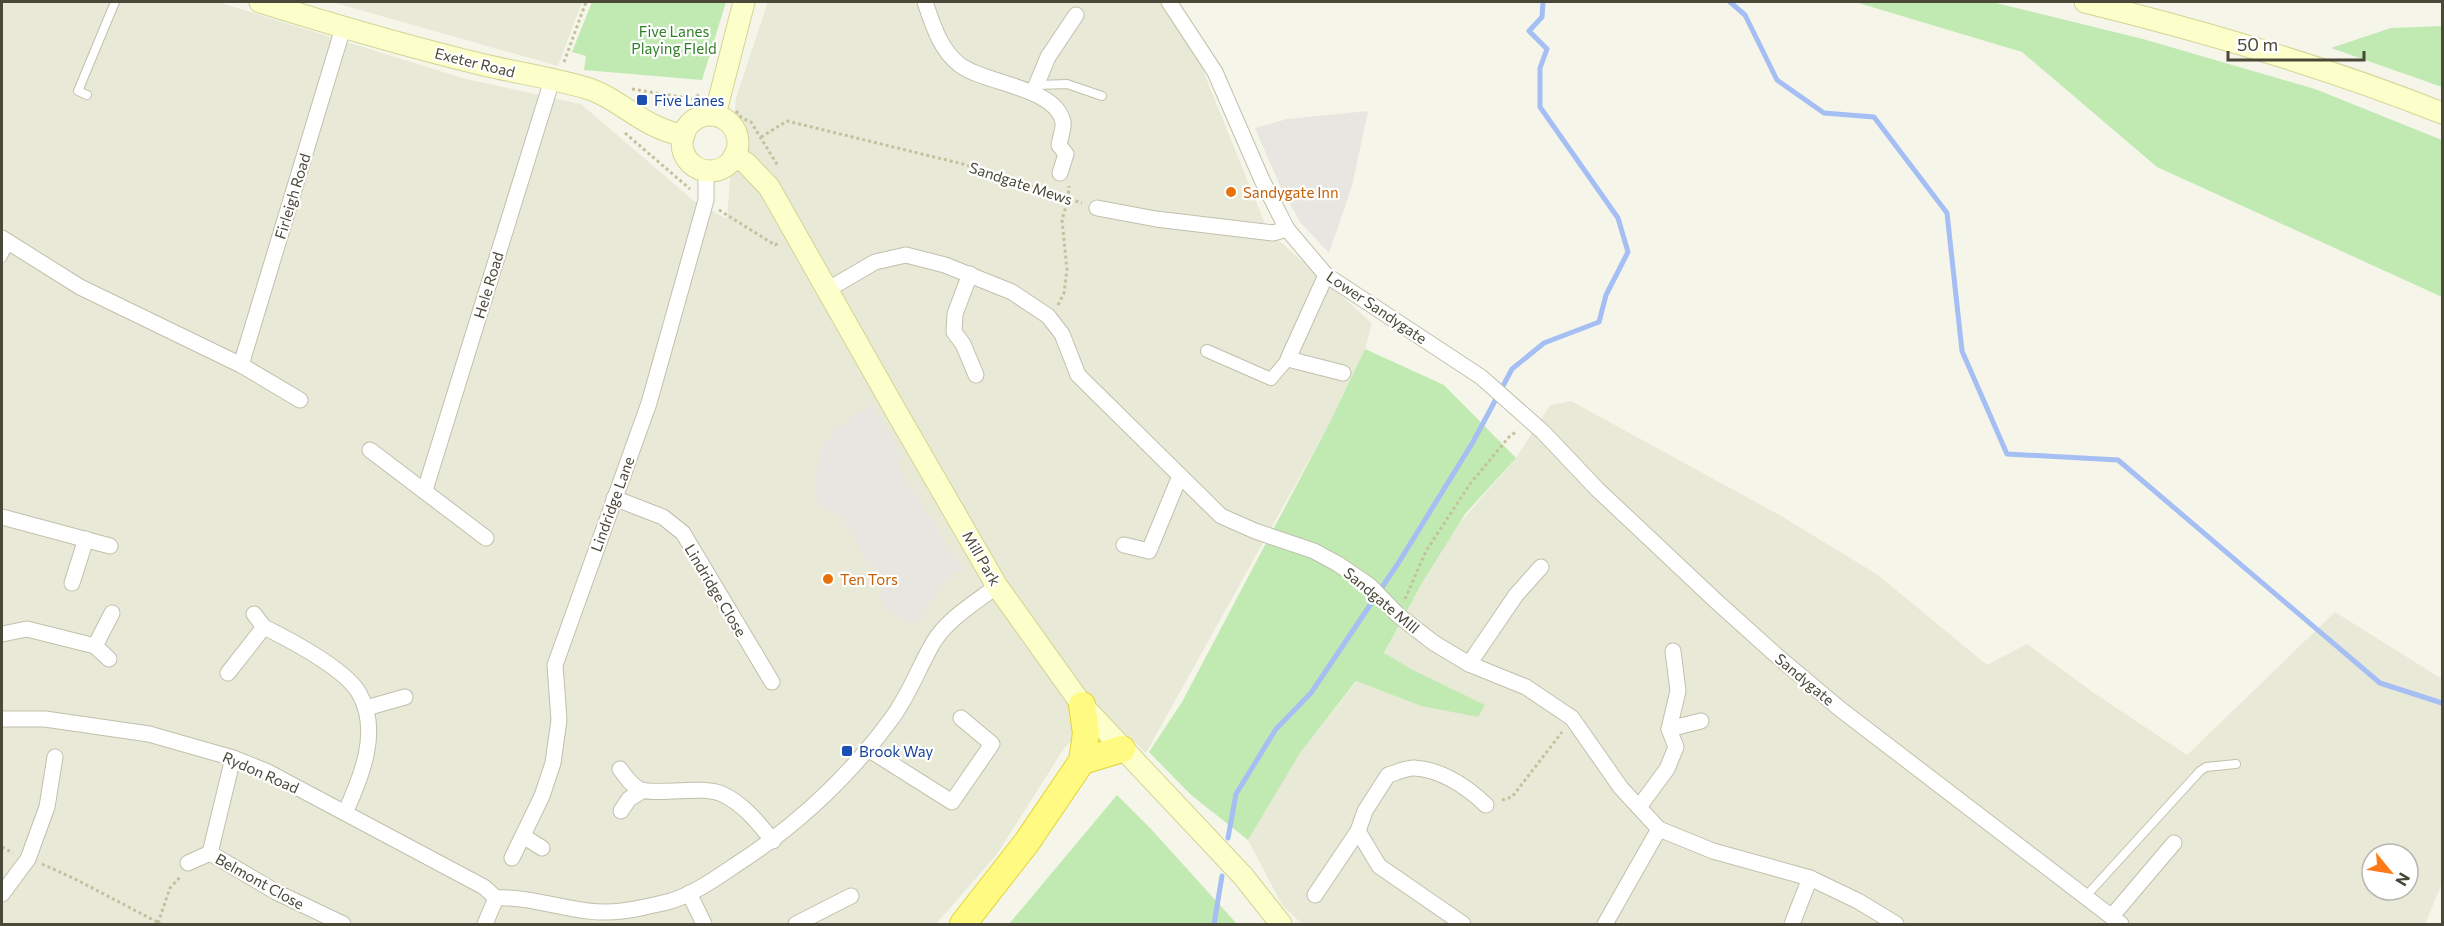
<svg xmlns="http://www.w3.org/2000/svg" width="2444" height="926" font-family="Commissioner,sans-serif">
  <style>
    .residential { fill: #e9e9d8; fill-rule: evenodd }
    .green { fill: #c1eab2 }
    .parking { fill: #e7e6e1 }
    .lines { fill: none; stroke-linecap: round; stroke-linejoin: round }
    .stream { stroke: #a5bef3; stroke-width: 5 }
    .service-casing { stroke: #c1c0ac; stroke-width: 10 }
    .pedestrian-casing { stroke: #c1c0ac; stroke-width: 14 }
    .minor-casing { stroke: #c1c0ac; stroke-width: 17 }
    .secondary-casing { stroke: #d3d496; stroke-width: 23 }
    .trunk-casing { stroke: #e3d337; stroke-width: 28 }
    .path { stroke: #c4c19d; stroke-width: 3; stroke-dasharray: 3 3; stroke-linecap: butt }
    .service { stroke: #fff; stroke-width: 8 }
    .pedestrian { stroke: #fff; stroke-width: 12 }
    .minor { stroke: #fff; stroke-width: 15 }
    .secondary { stroke: #fdffca; stroke-width: 21 }
    .trunk { stroke: #fffa82; stroke-width: 26 }
    .transit-dot { fill: #1a4fb4; stroke: #fff; stroke-width: 2 }
    .food-dot { fill: #e8710a; stroke: #fff; stroke-width: 2 }
    .labels { text-anchor: middle; dominant-baseline: central; stroke-width: 4.5; stroke-linejoin: round; paint-order: stroke }
    .park-label { font-size: 15px; fill: #317f28; stroke: #fff }
    .street-label { font-size: 15px; fill: #4a4838; stroke: #fff }
    .transit-label { font-size: 15px; fill: #164399; stroke: #fff; text-anchor: start }
    .food-label { font-size: 15px; fill: #c56008; stroke: #fff; text-anchor: start }
  </style>
  <rect width="100%" height="100%" fill="#f5f5ea"/>
  <g class="residential">
    <path d="M2 2H218L466 79 581 104 694 201 727 219 736 98 768 2H1160L1202 68 1268 231 1372 323 1365 349 1329 424 1146 753 1099 709 1063 750 997 854 936 924H2Z"/>
    <path d="M332 2H582L558 66Z"/>
    <path d="M1571 401 1783 517 1878 575 1987 665 2027 644 2094 693 2187 755 2335 612 2442 679V883L2425 924H1302L1282 905 1248 840 1300 753 1357 681 1421 706 1413 670 1384 654 1422 583 1457 526 1516 458 1550 405ZM2372 854H2408V890H2372Z"/>
  </g>
  <g class="green">
    <path d="M592 2H726L702 80 584 70 586 56 572 52Z"/>
    <path d="M1855 2H1992L2143 39 2315 89 2442 140V297L2157 167 2022 52Z"/>
    <path d="M2442 26V87L2331 48 2391 28Z"/>
    <path d="M1365 349 1444 385 1516 458 1465 514 1422 583 1384 653 1413 670 1485 705 1478 717 1421 706 1356 681 1300 753 1248 840 1191 795 1149 752 1182 702 1329 424Z"/>
    <path d="M1117 795 1150 828 1237 924H1009Z"/>
  </g>
  <g class="parking">
    <path d="M1368 111 1352 186 1329 253 1300 222 1280 186 1255 128 1287 119Z"/>
    <path d="M873 404 902 458 897 464 961 568 946 580 930 602 919 624 897 617 884 607 880 597 883 587 840 515 822 509 815 495V479L822 448 836 428Z"/>
  </g>
  <g class="lines">
    <g class="stream">
      <path d="M1730 2 1745 15 1777 80 1824 113 1874 117 1947 213 1962 351 2007 454 2118 460 2380 683 2442 703"/>
      <path d="M1228 838 1236 794 1276 729 1311 693 1399 562 1473 442 1512 369 1544 343 1599 322 1606 295 1628 252 1618 218 1540 107V68L1547 49 1529 31 1542 17 1543 2"/>
      <path d="M1214 924 1222 876"/>
    </g>
    <defs>
      <g id="service">
        <path d="M1037 85 1067 84 1102 96"/>
        <path d="M87 95 78 91 115 2"/>
        <path d="M2 258 10 243"/>
        <path d="M2086 896 2200 771 2206 767 2236 764"/>
      </g>
      <path id="pedestrian" d="M1207 351 1271 379 1288 359"/>
      <g id="minor">
        <path d="M925 2C933 25 940 50 960 65 985 84 1056 87 1063 122 1064 129 1060 138 1059 145L1066 154 1060 173"/>
        <path d="M1169 2 1215 72 1262 180 1287 229 1326 275 1481 377 1543 432 1597 489 1716 601 1777 656 1840 709 2121 924"/>
        <path d="M1033 93 1048 57 1076 15"/>
        <path d="M1097 208 1156 219 1273 233 1287 229"/>
        <path d="M2 238 80 287 241 365 300 400"/>
        <path d="M970 274 955 314 954 332 963 344 976 375"/>
        <path d="M1326 275 1288 359 1343 373"/>
        <path d="M827 290 875 262 906 255 945 265 1012 292 1048 316 1062 334 1078 375 1221 516 1255 531 1314 551 1338 564 1370 586 1398 615 1434 643 1469 664 1526 687 1572 718 1621 788 1659 829 1713 851 1810 878 1858 901 1896 924"/>
        <path d="M241 365 343 28"/>
        <path d="M370 450 486 538"/>
        <path d="M425 490 552 80"/>
        <path d="M614 498 663 517 683 533 772 682"/>
        <path d="M2 517 110 546"/>
        <path d="M1124 545 1149 551 1179 478"/>
        <path d="M72 583 86 539"/>
        <path d="M264 627C290 640 345 669 359 693 381 731 361 778 345 813"/>
        <path d="M2 634 27 629 95 646"/>
        <path d="M109 659 95 646 112 613"/>
        <path d="M1469 664 1516 595 1541 567"/>
        <path d="M228 673 264 627 254 614"/>
        <path d="M366 708 405 697"/>
        <path d="M2 719H45L149 734 233 758 268 772 484 887 496 898"/>
        <path d="M1669 729 1701 721"/>
        <path d="M868 749 952 802 992 744 961 718"/>
        <path d="M233 758 210 853 276 892 343 924"/>
        <path d="M620 769C626 777 630 784 639 789 652 796 701 785 722 794 744 804 758 823 773 841"/>
        <path d="M1639 807 1667 769 1676 747 1669 729 1678 691 1673 651"/>
        <path d="M621 811 629 799 642 791"/>
        <path d="M523 836 542 848"/>
        <path d="M512 858 542 796 553 763 559 720 555 665 649 403 706 200V170"/>
        <path d="M188 863 210 853"/>
        <path d="M689 893 704 924"/>
        <path d="M2 894 28 859 47 807 55 757"/>
        <path d="M1315 895 1358 831"/>
        <path d="M496 898C538 896 579 917 622 911 638 909 655 905 671 901 693 894 715 879 734 866 795 827 849 777 892 718 909 695 919 667 933 643 947 619 976 602 997 586"/>
        <path d="M2112 916 2174 843"/>
        <path d="M485 924 496 898"/>
        <path d="M796 924 851 896"/>
        <path d="M1463 924 1379 866 1358 831 1365 811 1388 775C1396 773 1407 767 1415 768 1442 770 1467 787 1486 805"/>
        <path d="M1605 924 1659 829"/>
        <path d="M1792 924 1810 878"/>
      </g>
      <g id="secondary">
        <path d="M260 2C334 25 409 47 484 65 518 73 553 78 586 88 620 98 645 130 684 135"/>
        <path d="M2085 2C2207 32 2326 67 2442 113"/>
        <path d="M715 115 744 2"/>
        <circle cx="710" cy="143" r="28"/>
        <path d="M734 156 746 163 769 187 897 413 997 586 1082 705 1243 876 1281 924"/>
      </g>
      <g id="trunk">
        <path d="M1082 761 1122 749"/>
        <path d="M963 924 1027 842 1082 761 1086 733 1082 705"/>
      </g>
    </defs>
    <use href="#service" class="service-casing"/>
    <use href="#pedestrian" class="pedestrian-casing"/>
    <use href="#minor" class="minor-casing"/>
    <use href="#secondary" class="secondary-casing"/>
    <use href="#trunk" class="trunk-casing"/>
    <g class="path">
      <path d="M564 62 586 2"/>
      <path d="M632 89 693 99 701 93"/>
      <path d="M736 111 742 118 751 122 778 166"/>
      <path d="M625 133 690 189"/>
      <path d="M761 137 787 121 963 164 1082 203"/>
      <path d="M719 210 775 245 780 242"/>
      <path d="M1058 305 1064 293 1067 270 1062 220 1068 199 1069 186"/>
      <path d="M1405 599 1426 551 1470 484 1509 437 1517 431"/>
      <path d="M1502 800 1512 797 1562 732"/>
      <path d="M2 847 13 853"/>
      <path d="M42 864 77 880 161 924"/>
      <path d="M158 923 170 888 181 876"/>
    </g>
    <use href="#service" class="service"/>
    <use href="#pedestrian" class="pedestrian"/>
    <use href="#minor" class="minor"/>
    <use href="#secondary" class="secondary"/>
    <use href="#trunk" class="trunk"/>
  </g>
  <g class="transit-dot">
    <rect x="636" y="94" width="12" height="12" rx="3"/>
    <rect x="841" y="745" width="12" height="12" rx="3"/>
  </g>
  <g class="food-dot">
    <circle cx="1231" cy="192" r="6"/>
    <circle cx="828" cy="579" r="6"/>
  </g>
  <g class="labels">
    <g class="park-label">
      <text x="674" y="31">Five Lanes<tspan x="674" dy="17">Playing FIeld</tspan></text>
    </g>
    <g class="street-label">
      <text transform="translate(475 62) rotate(14)">Exeter Road</text>
      <text transform="translate(1021 183) rotate(18)">Sandgate Mews</text>
      <text transform="translate(292 196) rotate(-73)">Firleigh Road</text>
      <text transform="translate(488 285) rotate(-73)">Hele Road</text>
      <text transform="translate(1377 307) rotate(34)">Lower Sandygate</text>
      <text transform="translate(612 504) rotate(-70)">Lindridge Lane</text>
      <text transform="translate(982 558) rotate(60)">Mill Park</text>
      <text transform="translate(716 590) rotate(59)">Lindridge Close</text>
      <text transform="translate(1382 600) rotate(40)">Sandgate MIll</text>
      <text transform="translate(1805 679) rotate(40)">Sandygate</text>
      <text transform="translate(261 772) rotate(24)">Rydon Road</text>
      <text transform="translate(260 881) rotate(29)">Belmont Close</text>
    </g>
    <g class="transit-label">
      <text x="654" y="100">Five Lanes</text>
      <text x="859" y="751">Brook Way</text>
    </g>
    <g class="food-label">
      <text x="1243" y="192">Sandygate Inn</text>
      <text x="840" y="579">Ten Tors</text>
    </g>
  </g>
  <rect width="2444" height="926" fill="none" stroke="#4a4838" stroke-width="6"/>
  <g transform="translate(2390 872) rotate(120)"><circle r="28" fill="#ffffff" stroke="#b7b6af" stroke-width="1.5"/>
  <path d="M0-4.5L10 22L0 15L-10 22Z" fill="#ff7a17"/>
  <text y="-9" font-size="16" font-weight="bold" text-anchor="middle" fill="#4a4838">N</text>
  </g>
  <path d="M2228 51v9h136v-9" fill="none" stroke="#4a4838" stroke-width="3"/>
  <text x="2237" y="51" font-size="18" fill="#4a4838" stroke="#ffffff" stroke-width="4.5" paint-order="stroke">50 m</text>
</svg>
